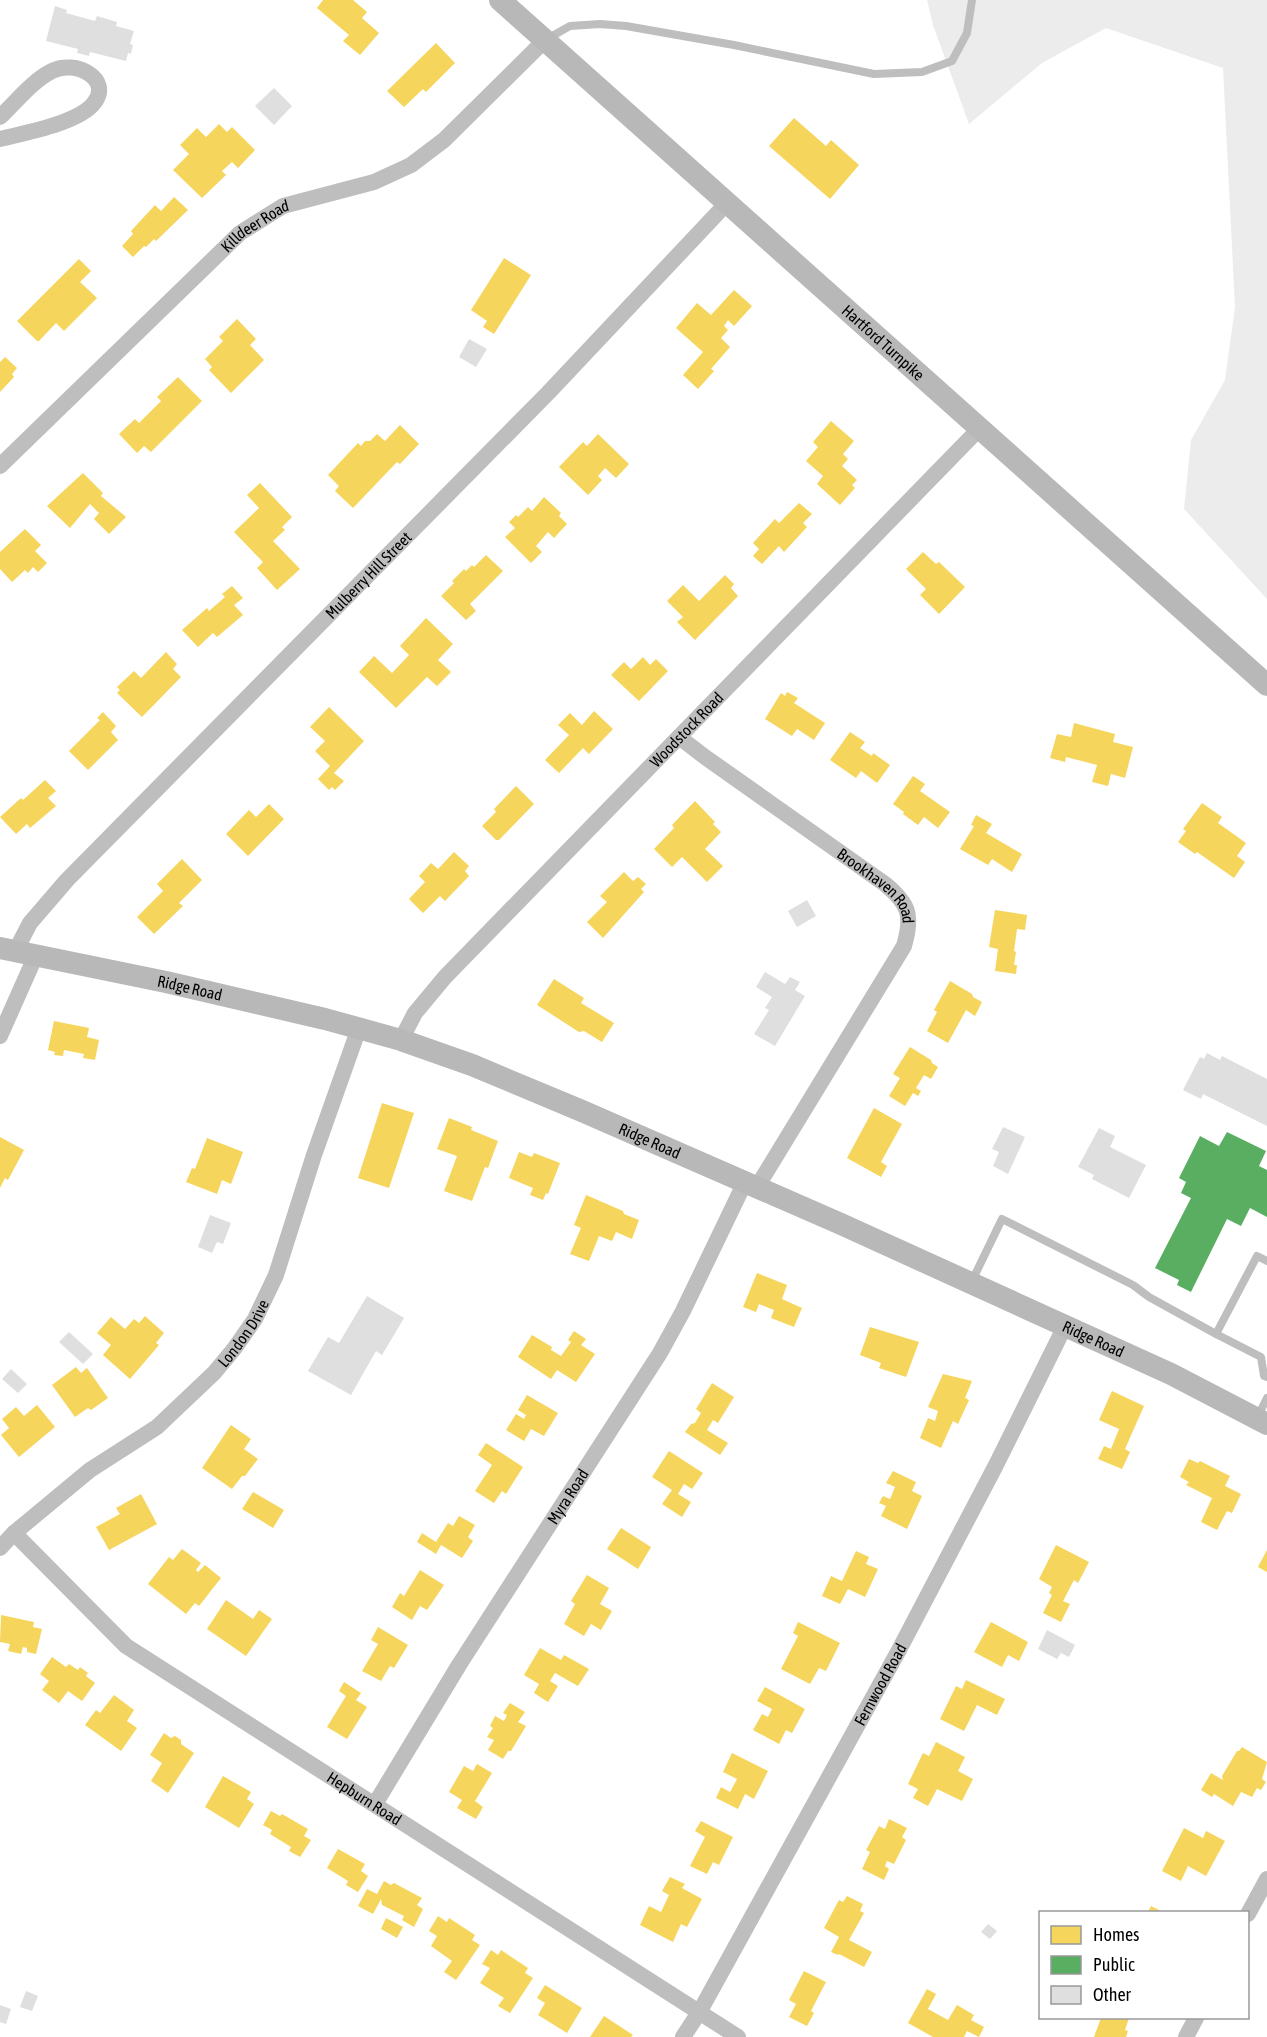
<svg xmlns="http://www.w3.org/2000/svg" width="1267" height="2037" font-family="'Asap Condensed',sans-serif">
  <style>
    .green { fill: #ececec }
    .homes { fill: #f6d55c }
    .public { fill: #5aae61 }
    .building { fill: #dfdfdf }
    .lines { fill: none; stroke-linecap: round; stroke-linejoin: round }
    .service { stroke: #bebebe; stroke-width: 8 }
    .minor { stroke: #bebebe; stroke-width: 16 }
    .secondary { stroke: #b8b8b8; stroke-width: 22 }
    .labels { text-anchor: middle; dominant-baseline: central; stroke-width: 6; stroke-linejoin: round; paint-order: stroke }
    .street-label { font-size: 16px; fill: #000; stroke: #fff }
  </style>
  <rect width="100%" height="100%" fill="#fff"/>
  <path class="green" d="M927 0H1267V599L1184 509 1191 440 1225 380 1235 307 1223 68 1106 28 1042 63 969 124 933 25Z"/>
  <g class="homes">
    <path d="M323 0H353L367 12 362 18 379 33 360 55 343 41 349 35 317 8Z"/>
    <path d="M436 43 455 63 426 92 423 89 404 107 387 91Z"/>
    <path d="M794 118 826 146 831 140 859 165 830 199 769 146Z"/>
    <path d="M219 124 227 132 232 127 255 150 238 168 232 162 222 171 226 175 202 198 173 170 189 154 180 145 197 128 206 137Z"/>
    <path d="M174 197 188 210 156 241 154 239 146 247 144 246 133 257 122 246 133 234 131 231 155 205 161 211Z"/>
    <path d="M504 258 531 275 494 334 483 327 487 321 471 310Z"/>
    <path d="M79 259 91 271 80 282 97 298 64 331 56 323 39 341H37L17 321Z"/>
    <path d="M734 290 752 306 734 326 728 320 724 326 728 330 721 338 730 347 711 369 714 371 698 389 683 375 703 352 676 328 697 303 711 315Z"/>
    <path d="M237 319 256 339 250 345 264 360 231 393 209 370 212 367 205 359 223 341 219 337Z"/>
    <path d="M5 357 17 368 12 374 14 377 0 392V362Z"/>
    <path d="M178 377 202 401 151 452 144 446 137 453 119 434 135 419 139 423 161 401 157 397Z"/>
    <path d="M831 421 854 441 843 454 848 459 842 466 857 480 852 485 855 488 840 505 817 484 823 476 806 461 818 447 813 442Z"/>
    <path d="M400 425 419 444 400 464 397 462 353 508 335 491 339 486 328 475 358 443 361 446 365 441H370L377 434 385 441Z"/>
    <path d="M598 434 629 464 616 478 605 468 598 476 602 480 588 495 559 467 583 442 587 446Z"/>
    <path d="M83 473 103 493 101 496 126 517 109 534 94 519 99 513 90 504 70 528 47 506Z"/>
    <path d="M260 483 292 517 282 527 285 530 273 541 300 569 277 590 257 568 263 562 234 532 259 508 247 495Z"/>
    <path d="M544 497 561 513 559 516 567 524 554 538 548 532 536 546 542 552 531 563 505 537 515 528 509 522 516 515 518 517 528 507 532 511Z"/>
    <path d="M799 503 812 514 803 523 807 527 784 552 779 546 762 564 753 556 759 549 753 543 775 519 779 523Z"/>
    <path d="M25 529 41 545 35 551 47 563 38 572 33 567 28 573 25 570 12 582 0 569V552Z"/>
    <path d="M923 552 936 564 939 562 965 587 939 614 920 595 926 589 906 569Z"/>
    <path d="M486 555 503 571 470 604 476 611 466 620 441 596 454 583 452 581 464 569 466 571 472 565 474 567Z"/>
    <path d="M725 575 734 584 731 588 738 596 695 640 677 622 683 617 667 601 683 585 699 601Z"/>
    <path d="M232 586 243 598 234 605 243 615 217 637 213 633 198 647 182 630 207 608 209 611 225 597 222 594Z"/>
    <path d="M426 618 453 644 438 660 451 672 437 686 427 677 396 708 359 672 374 656 392 673 409 655 400 646Z"/>
    <path d="M166 652 177 664 173 669 181 677 142 717 117 693 120 690 117 687 134 671 141 678Z"/>
    <path d="M643 657 650 665 656 659 668 671 639 701 611 675 624 662 631 669Z"/>
    <path d="M787 692 798 698 794 703 825 723 814 740 797 729 792 736 765 719 781 693 785 696Z"/>
    <path d="M329 707 364 741 334 773 344 781 335 790 332 787 329 790 318 779 330 766 315 751 325 741 310 727Z"/>
    <path d="M594 711 613 729 589 754 583 748 559 773 545 760 569 735 558 725 570 713 582 725Z"/>
    <path d="M103 712 116 726 111 732 118 740 88 770 69 751 100 720 97 718Z"/>
    <path d="M1074 723 1115 734 1113 742 1133 747 1125 778 1111 774 1108 786 1092 782 1097 765 1066 757 1065 762 1050 758 1057 734 1071 737Z"/>
    <path d="M850 732 865 742 860 748 872 756 873 753 890 765 877 783 861 771 856 778 830 760Z"/>
    <path d="M913 776 925 784 920 791 950 812 938 828 924 817 918 825 903 814 904 812 893 804Z"/>
    <path d="M45 780 56 791 48 798 56 806 30 828 27 824 16 834 0 817 21 798 23 800Z"/>
    <path d="M516 786 534 804 499 840H496L482 826 496 812 494 809Z"/>
    <path d="M695 801 715 822 713 824 721 832 705 849 723 866 707 882 682 857 672 867 654 849 674 828 672 825Z"/>
    <path d="M1202 803 1222 817 1218 823 1246 843 1237 856 1245 862 1234 878 1197 852 1195 854 1178 842 1186 831 1183 829Z"/>
    <path d="M269 804 284 819 248 856 226 834 249 810 256 817Z"/>
    <path d="M976 815 992 824 986 833 1022 854 1012 872 992 859 988 865 960 849 974 826 971 825Z"/>
    <path d="M454 852 469 866 465 871 469 876 445 901 440 896 423 913 409 899 425 882 419 876 431 863 438 869Z"/>
    <path d="M182 859 202 880 179 903 183 906 154 934 137 917 163 891 157 884Z"/>
    <path d="M624 872 633 881 638 877 646 884 641 889 644 892 603 938 587 922 607 902 600 896Z"/>
    <path d="M995 910 1027 915 1025 930 1017 929 1014 951 1016 952 1014 965H1017L1016 974 995 971 998 949 989 947Z"/>
    <path d="M554 979 584 998 581 1003 614 1023 602 1042 584 1031 579 1032 537 1005Z"/>
    <path d="M950 981 972 994 973 997 982 1002 975 1016 966 1010 948 1043 927 1031 937 1012 934 1010Z"/>
    <path d="M54 1021 89 1028 87 1037 99 1040 95 1060 83 1058 84 1054 64 1050 63 1056 54 1055 55 1052 48 1050Z"/>
    <path d="M910 1047 931 1060 932 1063 938 1067 931 1079 924 1075 916 1088 921 1091 918 1096 913 1093 905 1106 889 1096 900 1078 893 1074Z"/>
    <path d="M382 1103 414 1113 389 1188 358 1178Z"/>
    <path d="M874 1108 902 1124 881 1162 887 1166 881 1177 847 1158Z"/>
    <path d="M449 1118 472 1127 471 1130 498 1141 488 1168 485 1167 472 1201 444 1191 457 1156 437 1149Z"/>
    <path d="M0 1137 24 1150 8 1180 5 1178 0 1188Z"/>
    <path d="M207 1138 243 1152 231 1184 222 1180 217 1194 186 1182 192 1168 195 1169Z"/>
    <path d="M519 1152 532 1157 534 1153 560 1163 548 1194 546 1193 543 1200 530 1195 533 1188 509 1178Z"/>
    <path d="M586 1195 623 1211 624 1214 639 1220 632 1239 616 1232 612 1241 599 1236 589 1261 570 1254 581 1228 574 1225Z"/>
    <path d="M757 1273 787 1285 782 1299 802 1308 794 1327 771 1318 774 1310 759 1304 756 1312 743 1307Z"/>
    <path d="M145 1316 164 1333 156 1343 159 1345 130 1379 103 1355 111 1345 97 1333 111 1317 125 1329 134 1319 139 1323Z"/>
    <path d="M870 1327 919 1342 906 1377 879 1368 881 1363 860 1355Z"/>
    <path d="M574 1331 586 1339 581 1345 595 1354 576 1382 557 1370 551 1379 518 1357 532 1335 552 1347 551 1350 561 1356 571 1342 568 1340Z"/>
    <path d="M76 1367 81 1373 87 1368 108 1398 91 1410 88 1408 75 1417 52 1385Z"/>
    <path d="M943 1374 972 1381 965 1398 969 1400 958 1424 953 1421 941 1448 920 1438 928 1418 935 1421 938 1411 928 1407Z"/>
    <path d="M712 1383 734 1397 718 1423 713 1420 707 1430 728 1443 720 1455 685 1432 691 1424 695 1423 701 1413 696 1409Z"/>
    <path d="M1112 1391 1144 1406 1125 1449 1130 1452 1122 1469 1098 1459 1104 1446 1111 1449 1119 1429 1099 1420Z"/>
    <path d="M527 1395 558 1413 544 1436 531 1429 524 1441 506 1430 516 1414 524 1419 526 1415 518 1410Z"/>
    <path d="M37 1405 55 1427 19 1457 1 1435 9 1428 2 1419 16 1407 24 1416Z"/>
    <path d="M231 1425 251 1439 244 1449 258 1459 245 1476H242L232 1489 202 1468Z"/>
    <path d="M486 1443 523 1467 506 1494 502 1491 494 1503 475 1491 492 1465 478 1455Z"/>
    <path d="M669 1451 703 1473 692 1489 684 1484 678 1494 691 1502 682 1517 662 1504 672 1490 652 1477Z"/>
    <path d="M1189 1459 1198 1463 1200 1461 1230 1476 1225 1486 1241 1494 1232 1513 1227 1511 1217 1530 1201 1522 1212 1498 1186 1485 1189 1482 1180 1477Z"/>
    <path d="M893 1471 916 1482 912 1491 922 1496 907 1529 881 1516 886 1506 879 1503 883 1496 890 1499 895 1487 886 1483Z"/>
    <path d="M253 1492 284 1510 273 1528 242 1509Z"/>
    <path d="M141 1494 157 1524 109 1550 96 1527 120 1514 116 1508Z"/>
    <path d="M459 1516 475 1525 468 1537 473 1541 462 1558 441 1545 436 1554 417 1542 422 1533 436 1542 448 1523 453 1526Z"/>
    <path d="M621 1528 651 1547 638 1569 607 1549Z"/>
    <path d="M1056 1545 1089 1562 1078 1583 1074 1580 1063 1601 1070 1604 1061 1622 1043 1613 1052 1595 1049 1593 1052 1587 1039 1579Z"/>
    <path d="M182 1549 201 1563 196 1570 198 1572 205 1565 221 1578 199 1606 195 1603 186 1614 148 1584 169 1557 173 1560Z"/>
    <path d="M1267 1550V1572L1258 1567Z"/>
    <path d="M856 1551 869 1557 866 1564 878 1569 865 1597 848 1589 840 1604 822 1596 831 1576 842 1581Z"/>
    <path d="M420 1570 444 1585 427 1610 420 1606 412 1620 392 1607 400 1593 404 1596Z"/>
    <path d="M587 1575 609 1588 600 1604 612 1611 601 1630 591 1624 584 1636 564 1624 575 1604 571 1601Z"/>
    <path d="M226 1600 253 1619 259 1610 272 1619 246 1656 207 1629Z"/>
    <path d="M1 1615 34 1622 33 1627 42 1629 36 1654 27 1652V1648L23 1647 21 1654 8 1651 10 1644 0 1642Z"/>
    <path d="M798 1622 840 1643 826 1671 819 1668 810 1684 781 1669 798 1636 793 1633Z"/>
    <path d="M991 1622 1028 1642 1019 1661 1008 1655 1002 1667 974 1652Z"/>
    <path d="M378 1627 408 1645 394 1668 390 1666 381 1681 362 1671 378 1644 371 1640Z"/>
    <path d="M540 1648 561 1660 564 1655 589 1669 578 1686 555 1673 550 1681 558 1686 548 1702 534 1693 539 1684 524 1675Z"/>
    <path d="M52 1657 66 1667 69 1664 78 1670 80 1667 88 1673 86 1676 95 1683 82 1701 68 1691 59 1703 42 1690 49 1681 40 1674Z"/>
    <path d="M966 1680 1005 1699 997 1715 977 1705 964 1731 940 1719 956 1686 962 1689Z"/>
    <path d="M344 1682 361 1693 356 1700 367 1707 347 1739 327 1727 346 1696 339 1691Z"/>
    <path d="M765 1687 805 1709 792 1733 786 1730 779 1744 753 1730 762 1714 768 1717 772 1709 757 1701Z"/>
    <path d="M114 1695 134 1710 127 1721 137 1728 121 1751 85 1725 96 1710 100 1713Z"/>
    <path d="M510 1703 525 1712 518 1722 526 1726 511 1751H508L503 1759 488 1750 494 1740 487 1737 493 1728 490 1726 495 1716 504 1721 507 1715 503 1713Z"/>
    <path d="M164 1733 171 1738 175 1736 181 1740V1744L194 1753 168 1793 151 1781 162 1763 150 1755Z"/>
    <path d="M936 1742 965 1757 958 1771 973 1779 962 1801 937 1789 928 1806 913 1798 918 1789 908 1784 923 1753 929 1756Z"/>
    <path d="M1242 1747 1267 1762 1262 1779 1266 1782 1261 1790 1257 1788 1252 1797 1241 1792 1233 1806 1214 1794 1212 1797 1201 1790 1211 1773 1223 1780 1222 1776 1237 1751H1239Z"/>
    <path d="M732 1753 768 1771 754 1799 745 1794 738 1809 716 1798 721 1787 730 1792 737 1779 723 1772Z"/>
    <path d="M477 1764 492 1773 475 1801 483 1807 476 1819 457 1808 462 1800 449 1792 464 1766 473 1771Z"/>
    <path d="M223 1776 251 1792 247 1799 254 1804 239 1828 205 1807Z"/>
    <path d="M271 1811 280 1816 282 1814 308 1829 304 1836 311 1840 300 1857 289 1851 291 1847 270 1834 272 1830 263 1825Z"/>
    <path d="M889 1819 907 1828 902 1837 906 1840 894 1864 887 1861 885 1866 889 1869 884 1880 862 1869 870 1852 866 1850 879 1826 885 1829Z"/>
    <path d="M701 1821 733 1837 719 1865 713 1862 707 1874 690 1866 705 1837 695 1831Z"/>
    <path d="M1184 1828 1203 1838 1206 1831 1225 1841 1206 1876 1188 1866 1181 1881 1162 1871Z"/>
    <path d="M338 1849 365 1864 361 1871 368 1876 358 1892 346 1885 348 1881 327 1868Z"/>
    <path d="M670 1877 685 1884 682 1888 702 1899 687 1927 681 1924 673 1942 640 1925 649 1906 661 1912 669 1895 662 1891Z"/>
    <path d="M384 1881 391 1885 394 1883 422 1898 417 1905 423 1909 414 1927 402 1920 404 1916 382 1905 381 1899 373 1914 358 1906 367 1889 377 1894Z"/>
    <path d="M847 1896 863 1904 860 1911 864 1913 849 1940 872 1952 864 1967 839 1954 838 1955 831 1952 839 1937 824 1928 839 1900 843 1902Z"/>
    <path d="M1151 1906 1163 1912H1148Z"/>
    <path d="M438 1916 447 1922 449 1918 475 1935 472 1940 480 1945 456 1980 444 1972 452 1961 431 1946 437 1936 429 1931Z"/>
    <path d="M386 1918 403 1927 397 1938 381 1929Z"/>
    <path d="M491 1950 498 1955 501 1950 528 1968 525 1973 533 1978 510 2013 498 2006 504 1998 480 1983 490 1968 482 1964Z"/>
    <path d="M804 1971 826 1982 811 2011 814 2013 807 2026 789 2017 796 2004 789 2000Z"/>
    <path d="M545 1985 582 2008 567 2033 538 2015 545 2003 537 1998Z"/>
    <path d="M927 1989 936 1994 928 2009 948 2020 957 2005 974 2015 971 2020 984 2027 979 2037 967 2031 964 2037H933L908 2023Z"/>
    <path d="M604 2016 633 2035 631 2037H590Z"/>
    <path d="M1101 2018H1129L1125 2030 1128 2031 1126 2037H1094Z"/>
  </g>
  <path class="public" d="M1227 1132 1266 1151 1259 1166 1267 1170V1217L1250 1208 1241 1226 1227 1219 1191 1292 1177 1285 1179 1280 1155 1268 1191 1198 1181 1193 1186 1182 1179 1178 1200 1136 1219 1146Z"/>
  <g class="building">
    <path d="M55 6 67 10 66 13 95 21 97 16 117 22 116 26 134 31 130 44 133 45 131 54 128 53 126 61 90 52 89 56 77 53 78 49 46 41Z"/>
    <path d="M274 88 292 106 274 125 255 106Z"/>
    <path d="M469 339 487 349 476 367 459 357Z"/>
    <path d="M807 900 816 916 797 927 788 911Z"/>
    <path d="M765 972 785 984 790 977 800 982 795 990 805 996 775 1046 754 1034 769 1010 765 1008 772 997 756 987Z"/>
    <path d="M1207 1053 1220 1060 1222 1056 1267 1079V1126L1203 1094 1201 1099 1183 1090 1200 1057 1204 1059Z"/>
    <path d="M1003 1127 1025 1137 1008 1174 993 1166 999 1152 992 1149Z"/>
    <path d="M1099 1128 1115 1136 1110 1147 1146 1165 1129 1198 1092 1179 1094 1175 1078 1167Z"/>
    <path d="M210 1215 231 1223 223 1244 217 1242 212 1253 198 1247Z"/>
    <path d="M367 1296 404 1318 382 1355 376 1351 351 1395 308 1371 328 1337 339 1343Z"/>
    <path d="M69 1332 93 1354 83 1364 59 1342Z"/>
    <path d="M11 1369 27 1384 18 1393 2 1379Z"/>
    <path d="M1047 1630 1075 1645 1069 1657 1061 1653 1057 1659 1038 1649Z"/>
    <path d="M988 1924 997 1931 990 1939 981 1932Z"/>
    <path d="M26 1991 38 1996 32 2011 20 2007Z"/>
    <path d="M0 2005 11 2009 6 2024 0 2022Z"/>
  </g>
  <g class="lines">
    <g class="service">
      <path d="M545 40 570 26 600 24 626 26 734 45 874 74 922 72 952 61 967 33 972 0"/>
      <path d="M1267 1261 1257 1256 1216 1334 1261 1357 1264 1376 1267 1377"/>
      <path d="M971 1283 1002 1219 1133 1285 1149 1297 1216 1334"/>
      <path d="M1258 1416 1267 1398"/>
    </g>
    <g class="minor">
      <path d="M0 117C16 102 32 81 52 71 75 59 113 79 94 103 79 123 24 133 0 139"/>
      <path id="s1" d="M0 466 240 233 283 206 374 182 411 165 444 140 544 41"/>
      <path id="s2" d="M679 737 705 757 885 884C909 904 913 915 904 946L757 1187"/>
      <path id="s3" d="M15 952 30 923 67 880 548 393 728 202"/>
      <path d="M0 1036 36 955"/>
      <path id="s4" d="M401 1040 415 1013 445 977 981 427"/>
      <path id="s5" d="M14 1533 126 1646 738 2037"/>
      <path id="s6" d="M0 1548 14 1533 90 1470 157 1427 214 1373 234 1349 255 1319 276 1275 314 1155 359 1028"/>
      <path id="s7" d="M375 1804 459 1665 660 1353 683 1311 745 1182"/>
      <path d="M1248 1914 1267 1879"/>
      <path id="s8" d="M683 2037 700 2011 899 1650 996 1465 1065 1326"/>
      <path d="M1186 2037 1196 2018"/>
    </g>
    <g class="secondary">
      <path id="s9" d="M500 0 1267 685"/>
      <path id="s10" d="M0 948 166 982 325 1019 401 1040 472 1065 582 1111 841 1224 1171 1374 1267 1424"/>
    </g>
  </g>
  <g class="labels">
    <g class="street-label">
      <text stroke="none"><textPath href="#s1" startOffset="351">Killdeer Road</textPath></text>
      <text stroke="none"><textPath href="#s9" startOffset="514">Hartford Turnpike</textPath></text>
      <text stroke="none"><textPath href="#s3" startOffset="518">Mulberry Hill Street</textPath></text>
      <text stroke="none"><textPath href="#s4" startOffset="423">Woodstock Road</textPath></text>
      <text stroke="none"><textPath href="#s2" startOffset="249">Brookhaven Road</textPath></text>
      <text stroke="none"><textPath href="#s10" startOffset="194">Ridge Road</textPath></text>
      <text stroke="none"><textPath href="#s10" startOffset="680">Ridge Road</textPath></text>
      <text stroke="none"><textPath href="#s6" startOffset="327">London Drive</textPath></text>
      <text stroke="none"><textPath href="#s10" startOffset="1166">Ridge Road</textPath></text>
      <text stroke="none"><textPath href="#s7" startOffset="363">Myra Road</textPath></text>
      <text stroke="none"><textPath href="#s8" startOffset="404">Fernwood Road</textPath></text>
      <text stroke="none"><textPath href="#s5" startOffset="442">Hepburn Road</textPath></text>
    </g>
  </g>
  <rect x="1039" y="1911" width="210" height="108" fill="#ffffff" stroke="#999999" stroke-width="1.5"/>
  <rect x="1051" y="1926" width="30" height="18" fill="#f6d55c" stroke="#999999" stroke-width="1.5"/>
  <text x="1093" y="1941" font-size="18" fill="#000000">Homes</text>
  <rect x="1051" y="1956" width="30" height="18" fill="#5aae61" stroke="#999999" stroke-width="1.5"/>
  <text x="1093" y="1971" font-size="18" fill="#000000">Public</text>
  <rect x="1051" y="1986" width="30" height="18" fill="#dfdfdf" stroke="#999999" stroke-width="1.5"/>
  <text x="1093" y="2001" font-size="18" fill="#000000">Other</text>
</svg>
